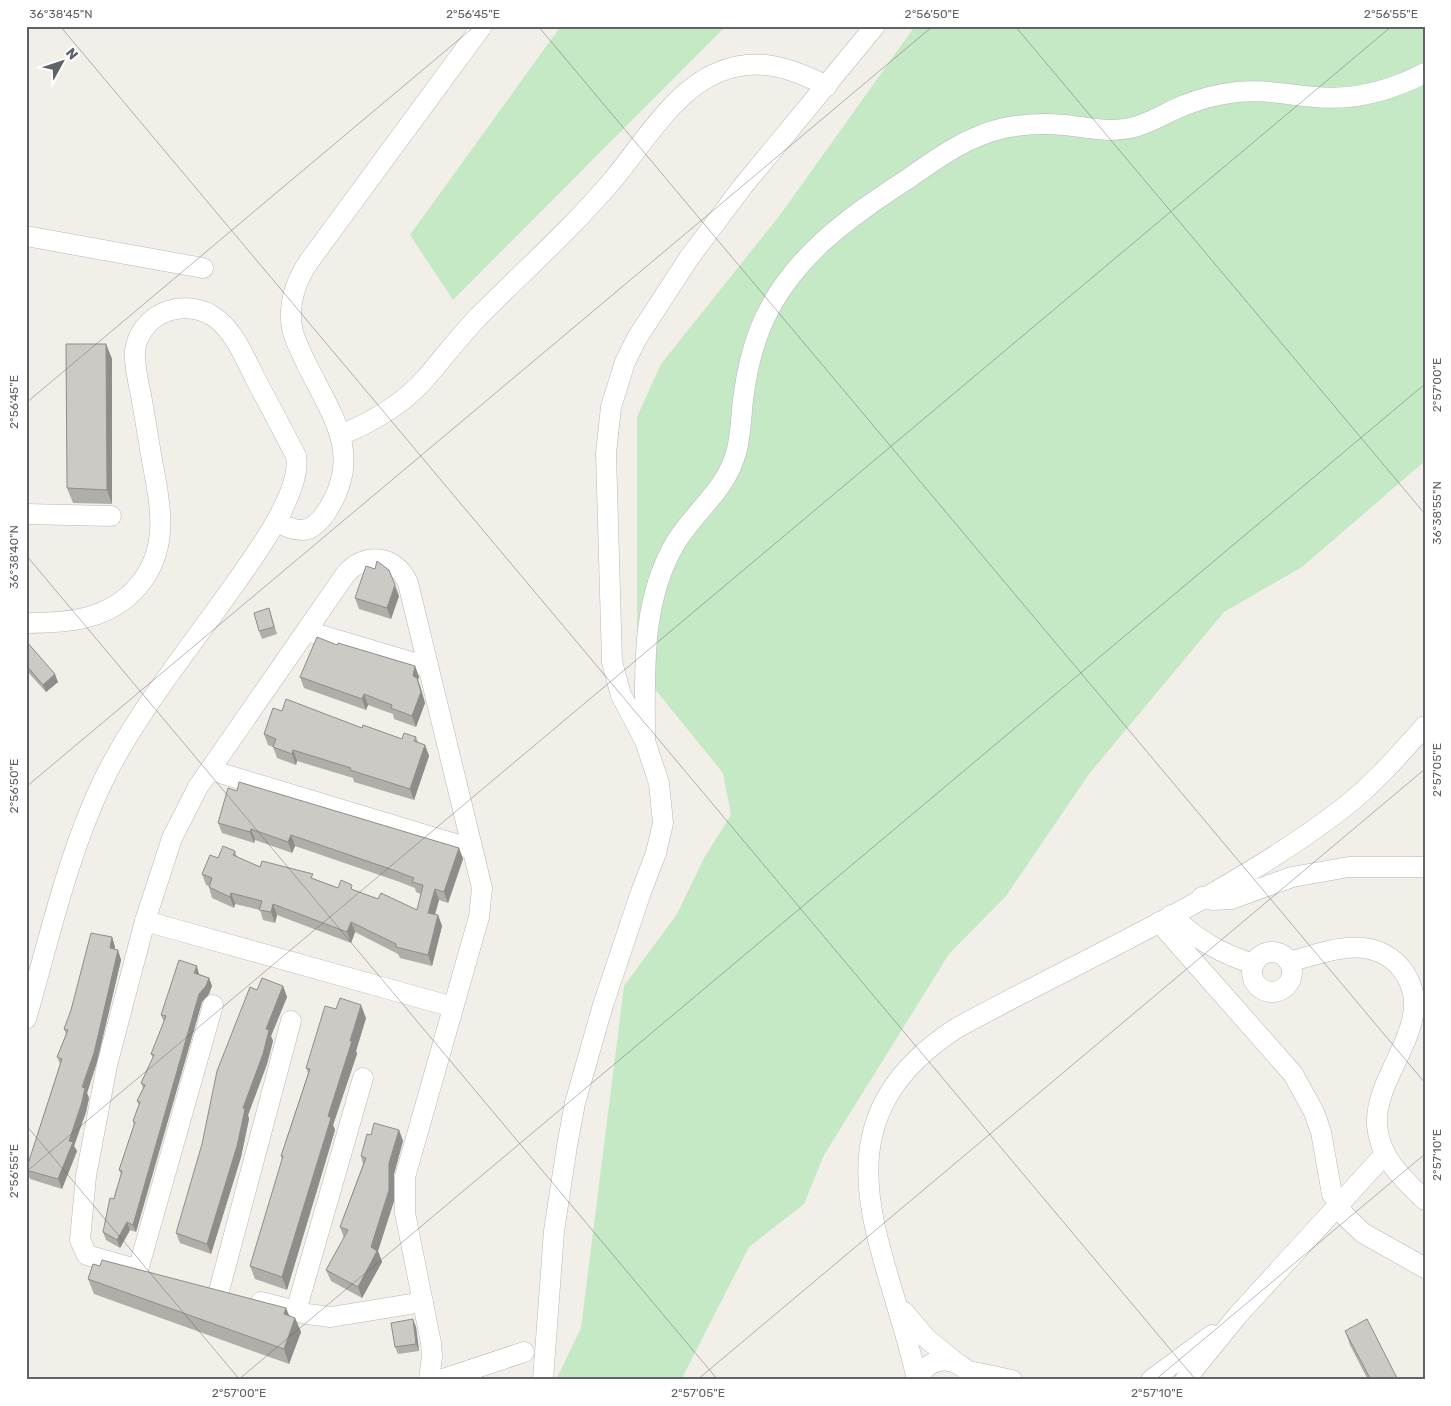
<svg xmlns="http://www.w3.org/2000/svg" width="1451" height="1406" font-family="Rubik,sans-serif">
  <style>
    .green { fill: #c5e8c5 }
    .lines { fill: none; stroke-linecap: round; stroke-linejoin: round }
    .minor-casing { stroke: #b5b8bc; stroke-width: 21 }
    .minor { stroke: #fff; stroke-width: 20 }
    .wall { fill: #afaea9 }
    .shaded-wall { fill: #8f8d8a }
    .building { fill: #cccac5; stroke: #8f8d8a }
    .ticks { fill: none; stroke: #5f6368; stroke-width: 1; stroke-opacity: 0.45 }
    .neatline { fill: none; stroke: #5f6368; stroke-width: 2 }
    .ticks-label { font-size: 12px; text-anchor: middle; fill: #5f6368 }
  </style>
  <rect width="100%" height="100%" fill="#f1efe8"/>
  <g class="green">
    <path d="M561 26H726L453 300 410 235Z"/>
    <path d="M915 26H1425V461L1302 567 1224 612 1089 774 1006 896 949 954 824 1155 804 1204 749 1247 681 1380H556L581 1328 624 986 677 914 704 858 731 815 723 773 637 667V417L661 364 780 215Z"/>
  </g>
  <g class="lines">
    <defs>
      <g id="minor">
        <path d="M26 236 203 268"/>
        <path d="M341 435C372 422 402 405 425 379 443 358 460 336 479 316 524 271 571 229 612 181 643 144 674 90 719 72 758 56 791 68 827 86"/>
        <path d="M26 514 111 516"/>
        <path d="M276 522C298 532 309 536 325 514 365 456 332 416 306 363 301 351 294 340 292 328 288 303 296 280 310 260L482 26"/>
        <path d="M26 623C69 623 110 620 139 585 169 549 161 508 153 466 149 442 145 419 141 395 138 381 134 365 135 351 137 334 148 320 163 313 180 305 202 307 217 319 236 334 246 361 257 382 270 406 283 431 296 456 303 494 248 565 227 595 185 654 134 717 103 781 67 856 49 940 26 1019"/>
        <path d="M307 631 428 667"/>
        <path d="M645 741C645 673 640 602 676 542 695 511 726 490 736 453 741 436 741 417 743 400 746 376 751 352 760 329 788 259 848 218 909 178 939 157 968 136 1004 128 1024 124 1044 123 1064 125 1086 127 1107 133 1130 128 1150 124 1166 112 1185 105 1202 98 1220 94 1237 92 1265 89 1288 95 1315 97 1354 101 1390 91 1425 73"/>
        <path d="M210 770 472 849"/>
        <path d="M1202 897 1212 900 1231 899 1292 877 1349 867H1425"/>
        <path d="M1171 915C1196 939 1221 954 1254 964"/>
        <path d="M145 921 453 1007"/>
        <path d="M1159 922 1293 1074 1314 1112 1321 1132 1332 1194 1345 1216 1363 1233 1425 1268"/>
        <circle cx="1272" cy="972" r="20"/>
        <path d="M1289 962C1326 952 1370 933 1400 967 1443 1018 1374 1071 1377 1125 1379 1157 1403 1179 1425 1200"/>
        <path d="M129 1267 87 1255 80 1240 86 1176 107 1065 145 921 172 838 198 787 345 575C364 551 396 555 408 583L482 888 479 917 405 1177V1213L431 1343 432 1356 429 1380"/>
        <path d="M138 1270 213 1005"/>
        <path d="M219 1291 291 1021"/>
        <path d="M261 1302 307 1314 331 1317 423 1302"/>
        <path d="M296 1311 363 1078"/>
        <path d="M904 1312 926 1338 954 1361"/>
        <path d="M969 1371 1012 1380"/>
        <path d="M440 1380 524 1352"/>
        <path d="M543 1380 554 1231 567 1146 575 1103 603 1005 641 892 656 853 663 823 659 783 645 741 621 695 612 662 606 453 611 407 625 362 637 338 689 258 743 186 875 26"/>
        <path d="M917 1380C888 1245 806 1128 955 1029 1084 958 1224 899 1342 809 1373 785 1399 755 1425 726"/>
        <path d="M918 1380C929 1352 962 1356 973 1380"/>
        <path d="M1151 1380 1212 1335"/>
        <path d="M1185 1380 1238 1315 1385 1154"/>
      </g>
    </defs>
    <use href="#minor" class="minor-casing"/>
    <use href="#minor" class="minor"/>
  </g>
  <g class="wall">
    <path d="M106 344 112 359V504L73 503 67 488Z"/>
    <path d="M399 596 391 619 359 609 355 598Z"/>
    <path d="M269 608 277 634 262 639 259 631Z"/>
    <path d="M26 641 58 682 46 692 26 670Z"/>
    <path d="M337 645 415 666 419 677 418 680 421 689 425 703 416 727 394 719 393 714 368 705 366 710 304 688 300 677Z"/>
    <path d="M282 711 362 728 402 739 416 737 418 742 425 745 429 756 414 800 354 782 353 778 297 761 296 765 277 758 273 747 268 745 264 734Z"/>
    <path d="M218 823 459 848 463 859 448 903 439 900 435 915H438L442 926 432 966 400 958 398 954 355 932 351 943 277 915 275 923 263 920 260 910 235 904 234 908 212 898 209 887V886L206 885 202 874 218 858 235 851 237 857 260 867 315 879 338 888 354 890 378 899 417 910 421 894 416 892 415 888 397 881 295 846 292 853 255 840 254 843 222 833Z"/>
    <path d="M112 937 115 947V949L118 950 121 960 97 1062 87 1093 89 1098 86 1112 74 1146 77 1151 62 1189 30 1179 26 1170 60 1064 57 1057 66 1034 64 1029Z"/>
    <path d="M199 974 209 978 212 986 209 994 202 1002 136 1232 130 1230 120 1248 106 1240 103 1232 121 1174 119 1170 134 1125 133 1121 139 1105 137 1101 143 1088 141 1083 153 1058 151 1054 164 1022 161 1015Z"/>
    <path d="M283 986 287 997 271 1036 273 1041 267 1064 248 1115 249 1119 241 1157 211 1254 180 1243 176 1233 257 990Z"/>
    <path d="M366 1018 356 1051 357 1054 333 1125 335 1130 287 1290 255 1279 250 1266 282 1160 281 1156 308 1073 306 1068Z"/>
    <path d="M399 1130 403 1141 394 1174V1201L378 1251 382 1262 362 1298 331 1281 326 1270 344 1238 340 1227 363 1164 361 1156 371 1135Z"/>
    <path d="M100 1266 286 1308 289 1316 295 1318 301 1332 289 1364 94 1294 88 1279Z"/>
    <path d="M416 1327 419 1351 398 1354 395 1347Z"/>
    <path d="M1345 1331 1398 1380H1368L1350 1345Z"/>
  </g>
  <g class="shaded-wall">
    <path d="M106 344 112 359V504L107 490Z"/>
    <path d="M395 585 399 596 391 619 387 608Z"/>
    <path d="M415 666 419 677 418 680 421 689 425 703 416 727 412 716 413 676Z"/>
    <path d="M55 674 58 682 46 692 43 685Z"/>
    <path d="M364 694 368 705 366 710 362 699Z"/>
    <path d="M425 745 429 756 414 800 410 789Z"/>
    <path d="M293 750 297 761 296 765 292 754Z"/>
    <path d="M251 829 255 840 254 843 250 832Z"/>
    <path d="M291 835 295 846 292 853 288 842Z"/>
    <path d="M459 848 463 859 448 903 444 892Z"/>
    <path d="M435 889 439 900 432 924 428 913Z"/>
    <path d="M231 893 235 904 234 908 230 897Z"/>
    <path d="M273 904 277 915 275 923 271 912Z"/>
    <path d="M438 915 442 926 432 966 428 955Z"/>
    <path d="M351 922 355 932 351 943 347 932Z"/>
    <path d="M112 937 115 947 113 958 110 948Z"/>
    <path d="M118 950 121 960 97 1062 87 1093 89 1098 86 1112 74 1146 77 1151 62 1189 58 1179 69 1141Z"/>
    <path d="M197 966 199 974 197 981 194 973Z"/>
    <path d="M209 978 212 986 209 994 202 1002 136 1232 133 1225 199 994Z"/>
    <path d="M283 986 287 997 271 1036 273 1041 267 1064 248 1115 249 1119 241 1157 211 1254 207 1244 243 1108 266 1029Z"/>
    <path d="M361 1005 366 1018 356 1051 357 1054 333 1125 335 1130 287 1290 282 1277 328 1116Z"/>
    <path d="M399 1130 403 1141 394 1174V1201L378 1251 382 1262 362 1298 358 1287 371 1247 389 1163Z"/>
    <path d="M127 1222 130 1230 120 1248 117 1240Z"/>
    <path d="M286 1308 292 1322 284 1314Z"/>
    <path d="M295 1318 301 1332 289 1364 284 1349Z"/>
    <path d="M413 1319 416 1327 419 1351 416 1344Z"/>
  </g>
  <g class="building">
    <path d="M66 344H106L107 490 67 488Z"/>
    <path d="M377 561 389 570 395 585 387 608 355 598 366 566 375 569Z"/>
    <path d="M269 608 274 627 259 631 254 613Z"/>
    <path d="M317 637 337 645 338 643 415 666 413 676 417 678 421 692 412 716 391 708 392 705 364 694 362 699 300 677Z"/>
    <path d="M26 641 55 674 43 685 26 665Z"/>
    <path d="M286 699 362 728 363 725 402 739 404 733 416 737 414 741 425 745 410 789 350 770 351 768 293 750 292 754 273 747 276 739 264 734 273 708 282 711Z"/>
    <path d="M239 782 459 848 444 892 435 889 428 913 438 915 428 955 396 947V944L351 922 347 932 273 904 271 912 259 910 262 901 231 893 230 897 209 887 212 878 202 874 210 855 218 858 223 846 235 851 233 855 260 867 262 861 313 874 311 878 338 888 341 880 352 885 351 889 378 899 381 893 417 910 423 885 412 882 414 878 393 870 291 835 288 842 251 829 250 832 218 823 228 788 237 791Z"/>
    <path d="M91 933 112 937 110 948 118 950 94 1053 82 1087 85 1088 82 1102 69 1141 73 1142 58 1179 26 1170 62 1059 57 1057 68 1030 64 1029 71 1010Z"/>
    <path d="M179 960 197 966 194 973 209 978 206 986 199 994 133 1225 127 1222 117 1240 103 1232 110 1198 114 1199 122 1171 119 1170 135 1122 133 1121 140 1102 137 1101 145 1085 141 1083 154 1055 151 1054 166 1016 161 1015Z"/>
    <path d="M262 978 283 986 266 1029 269 1030 263 1054 243 1108 245 1109 237 1146 207 1244 176 1233 202 1144 217 1071 250 987 257 990Z"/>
    <path d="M340 998 361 1005 350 1041H352L328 1116 331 1118 282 1277 250 1266 283 1156H281L310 1069 306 1068 325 1006 336 1009Z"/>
    <path d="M374 1123 399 1130 389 1163V1190L371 1247 377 1251 358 1287 326 1270 348 1230 340 1227 366 1158 361 1156 367 1134 371 1135Z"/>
    <path d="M102 1260 286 1308 284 1314 295 1318 284 1349 88 1279 93 1264 100 1266Z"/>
    <path d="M413 1319 416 1344 395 1347 391 1323Z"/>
    <path d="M1367 1319 1398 1380H1371L1345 1331Z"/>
  </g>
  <path class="ticks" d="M60 26 1196 1380M538 26 1425 1083M1015 26 1425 514M26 403 475 26M26 555 718 1380M26 787 933 26M26 1125 240 1380M26 1172 1392 26M238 1380 1425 384M697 1380 1425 769M1155 1380 1425 1154"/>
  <rect width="1451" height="1406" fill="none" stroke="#ffffff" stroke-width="55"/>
  <g transform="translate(62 62) rotate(50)" stroke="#ffffff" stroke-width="4" paint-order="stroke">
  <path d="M0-4L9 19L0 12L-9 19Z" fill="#5f6368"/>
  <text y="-8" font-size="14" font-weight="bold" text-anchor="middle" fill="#5f6368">N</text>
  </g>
  <rect x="28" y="28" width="1396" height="1350" class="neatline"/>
  <g class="ticks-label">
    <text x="61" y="18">36°38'45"N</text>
    <text x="473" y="18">2°56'45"E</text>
    <text x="932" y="18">2°56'50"E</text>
    <text x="1391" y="18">2°56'55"E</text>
    <text transform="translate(1437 385) rotate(-90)" y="4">2°57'00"E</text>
    <text transform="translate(14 402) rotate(-90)" y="4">2°56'45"E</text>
    <text transform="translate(1437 513) rotate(-90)" y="4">36°38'55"N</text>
    <text transform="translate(14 557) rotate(-90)" y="4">36°38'40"N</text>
    <text transform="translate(1437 770) rotate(-90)" y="4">2°57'05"E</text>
    <text transform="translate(14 786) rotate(-90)" y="4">2°56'50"E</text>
    <text transform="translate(1437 1155) rotate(-90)" y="4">2°57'10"E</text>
    <text transform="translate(14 1171) rotate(-90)" y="4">2°56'55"E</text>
    <text x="239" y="1397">2°57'00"E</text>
    <text x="698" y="1397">2°57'05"E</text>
    <text x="1157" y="1397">2°57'10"E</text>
  </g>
</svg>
